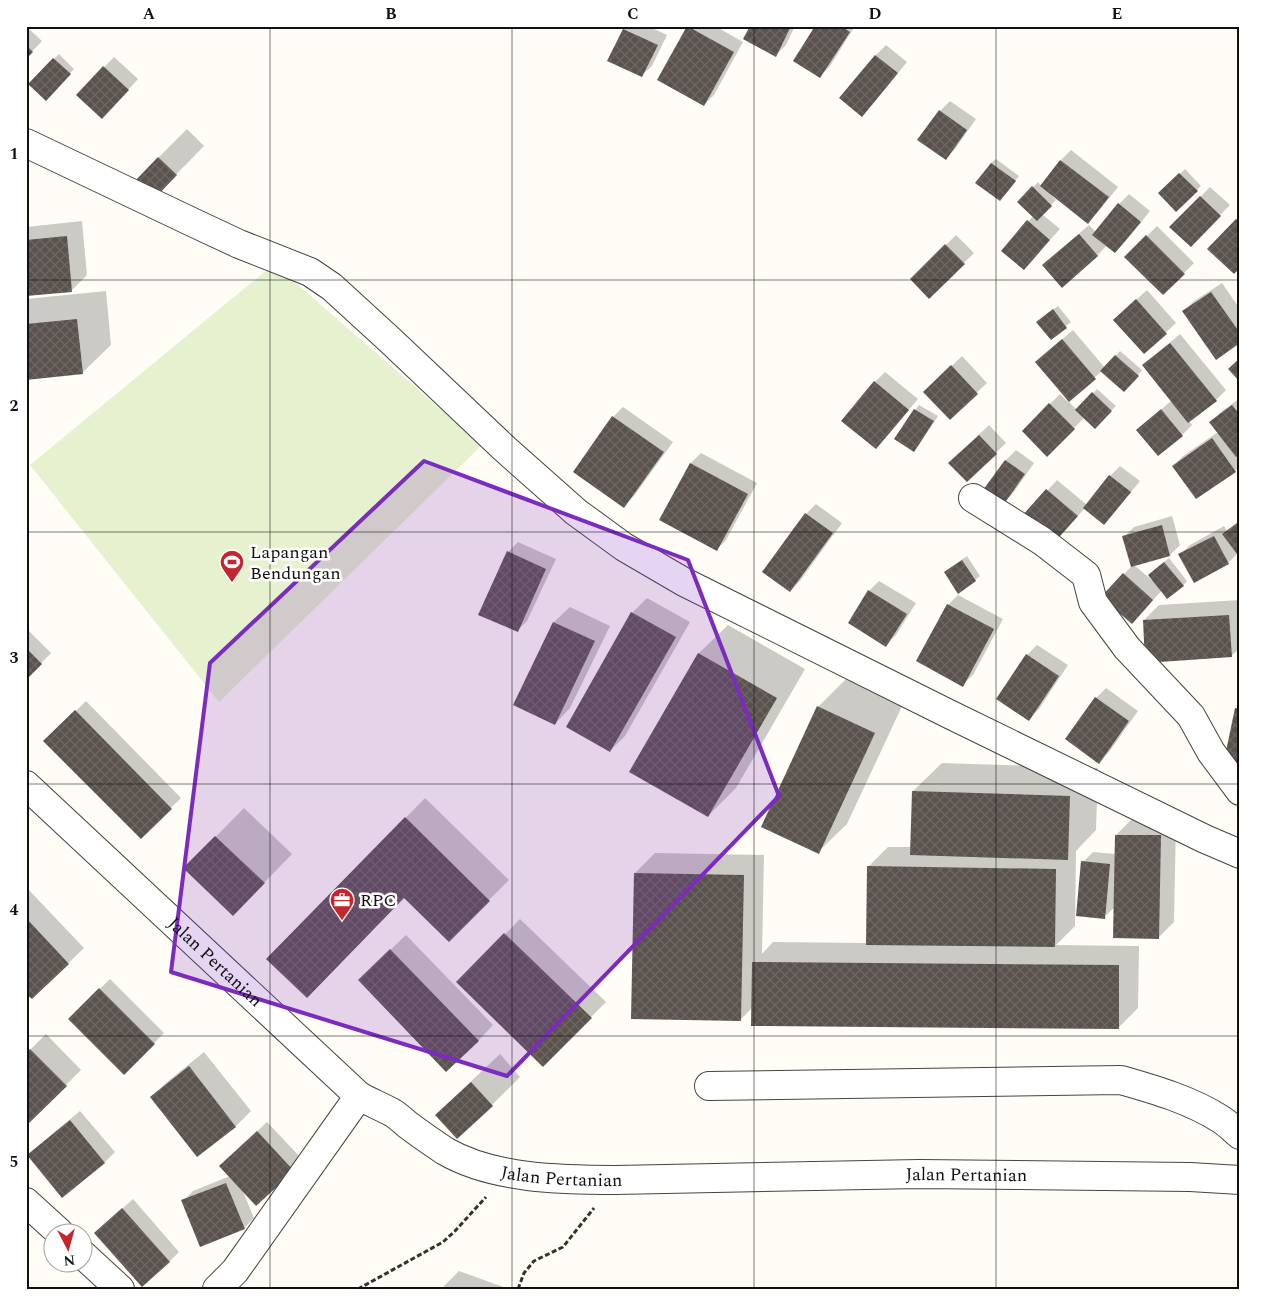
<svg xmlns="http://www.w3.org/2000/svg" width="1266" height="1315" font-family="Spectral,serif">
  <style>
    .pitch { fill: #e6f2cf }
    .shadow { fill: #0003 }
    .building { fill: url(#building-cross-hatch) }
    .lines { fill: none; stroke-linecap: round; stroke-linejoin: round }
    .minor-casing { stroke: #444; stroke-width: 30 }
    .path { stroke: #333; stroke-width: 3; stroke-dasharray: 5 2.5; stroke-linecap: butt }
    .minor { stroke: #fff; stroke-width: 28 }
    .marked { fill: #7b2cbf; fill-opacity: 0.2; stroke: #7b2cbf; stroke-width: 4; stroke-linejoin: round }
    .grid { fill: none; stroke: #111; stroke-width: 1; stroke-opacity: 0.55 }
    .labels { text-anchor: middle; dominant-baseline: central; stroke-width: 5; stroke-linejoin: round; paint-order: stroke }
    .poi-label { font-size: 18px; fill: #111; stroke: #fff; text-anchor: start }
    .street-label { font-size: 18px; fill: #111; stroke: #fff }
    .neatline { fill: none; stroke: #111; stroke-width: 2 }
    .grid-label { font-size: 16px; text-anchor: middle; font-weight: bold; fill: #111 }
  </style>
  <defs>
    <pattern id="building-cross-hatch" width="8" height="8" patternUnits="userSpaceOnUse" patternTransform="scale(1.25)"><rect width="8" height="8" fill="#5a524d"/><path d="M0 0l8 8M0 8l8-8" fill="none" stroke="#6d6662"/></pattern>
  </defs>
  <rect width="100%" height="100%" fill="#fffdf5"/>
  <path class="pitch" d="M274 264 482 445 219 702 30 465Z"/>
  <g class="shadow">
    <path d="M26 26 42 41 26 58Z"/>
    <path d="M627 26H648L667 35 652 66 641 76 624 29Z"/>
    <path d="M689 26H715L743 42 714 95 704 105Z"/>
    <path d="M751 26H795L786 45 776 55Z"/>
    <path d="M817 26H855L830 66 820 76Z"/>
    <path d="M886 45 907 62 872 105 841 98 876 55Z"/>
    <path d="M59 54 74 69 46 99 30 84Z"/>
    <path d="M114 57 138 79 112 108 77 95Z"/>
    <path d="M950 101 976 119 955 149 945 159 919 140 940 111Z"/>
    <path d="M187 129 204 146 153 198 158 158Z"/>
    <path d="M1071 150 1118 187 1098 212 1088 222 1052 194 1051 195 1056 200 1042 214 1060 229 1024 268 1003 250 1033 216 1019 202 1038 182 1041 186 1061 160Z"/>
    <path d="M996 159 1019 176 1005 195 991 163Z"/>
    <path d="M1185 169 1201 186 1176 210 1159 193Z"/>
    <path d="M1210 187 1230 205 1191 245 1171 227Z"/>
    <path d="M1129 194 1150 211 1125 242 1115 252 1107 245 1097 256 1054 255 1089 225 1096 232 1119 204Z"/>
    <path d="M82 221 87 275 72 290 26 295V227Z"/>
    <path d="M1157 226 1194 263 1163 294 1126 257Z"/>
    <path d="M956 235 974 253 929 297 912 279Z"/>
    <path d="M1222 283 1240 309V342L1184 311 1194 301Z"/>
    <path d="M1147 290 1176 323 1144 353 1114 320Z"/>
    <path d="M106 291 111 345 82 373 26 379V299Z"/>
    <path d="M1058 306 1071 322 1051 338 1043 317Z"/>
    <path d="M1073 330 1105 368 1120 351 1142 370 1129 386 1102 371 1068 401 1077 410 1097 389 1116 406 1095 427 1084 418 1047 455 1023 431 1060 394 1067 401 1069 400 1047 352Z"/>
    <path d="M1180 334 1226 390 1216 400 1189 421 1192 425 1182 435 1138 430 1172 400 1144 366 1154 356Z"/>
    <path d="M962 356 987 383 950 418 925 392Z"/>
    <path d="M885 372 918 399 886 437 876 447 875 382Z"/>
    <path d="M1240 398V466L1235 471 1173 466 1183 456 1218 432 1211 422 1221 412Z"/>
    <path d="M919 405 938 416 919 445 914 450 915 410Z"/>
    <path d="M623 407 673 442 634 496 624 506 613 417Z"/>
    <path d="M989 425 1006 443 967 481 960 453Z"/>
    <path d="M1016 450 1034 463 1014 492 1004 502 985 489 1006 460Z"/>
    <path d="M701 453 757 483 726 540 716 550 660 519 691 463Z"/>
    <path d="M1120 466 1140 481 1114 513 1104 523 1085 508 1063 532 1024 516 1057 480 1087 505 1110 476Z"/>
    <path d="M816 504 842 523 800 581 790 591 806 514Z"/>
    <path d="M1172 516 1180 545 1170 555 1134 565 1153 581 1154 570 1169 558 1187 581 1183 586 1162 590 1142 613 1124 574 1132 566 1124 537 1134 527Z"/>
    <path d="M1240 520V556L1238 553 1228 563 1180 555 1190 545 1224 526 1227 531Z"/>
    <path d="M518 542 556 559 527 621 517 631 508 552Z"/>
    <path d="M967 556 980 576 975 580 945 572 950 568Z"/>
    <path d="M879 581 916 603 896 635 886 645 869 591Z"/>
    <path d="M958 595 1003 619 973 675 962 685 948 605Z"/>
    <path d="M647 598 690 622 625 736 610 751 632 613Z"/>
    <path d="M1240 600V648L1231 656 1144 620 1159 605Z"/>
    <path d="M570 607 610 626 570 708 555 724 515 705 554 622Z"/>
    <path d="M728 625 805 669 736 788 708 816 631 772 699 653Z"/>
    <path d="M26 628 51 653 26 679Z"/>
    <path d="M1037 645 1068 665 1039 709 1029 719 1027 655Z"/>
    <path d="M847 678 903 704 847 824 818 852V707Z"/>
    <path d="M1106 688 1138 711 1109 752 1099 762 1096 698Z"/>
    <path d="M86 701 181 798 141 837 45 741Z"/>
    <path d="M942 763 1098 768 1096 830 1076 851 1075 926 1056 945 1139 946 1138 1008 1118 1028 752 1008 740 1020 635 873 655 853 764 855 762 954 773 942 867 943 868 867 888 847H911L913 791Z"/>
    <path d="M425 798 509 880 449 940 404 897 268 959Z"/>
    <path d="M244 808 292 854 261 886 185 868Z"/>
    <path d="M1131 820 1176 821 1174 922 1158 938 1115 907 1104 917 1083 862 1093 852 1116 854V835Z"/>
    <path d="M26 887 84 948 32 998 26 992Z"/>
    <path d="M520 919 606 1002 543 1065 458 982Z"/>
    <path d="M406 935 493 1025 478 1041 375 965Z"/>
    <path d="M110 979 164 1033 124 1074 69 1019Z"/>
    <path d="M46 1034 81 1070 26 1125V1054Z"/>
    <path d="M204 1052 251 1111 236 1126 197 1156 151 1097 167 1082Z"/>
    <path d="M500 1054 520 1077 492 1105 436 1115 465 1087Z"/>
    <path d="M80 1111 115 1152 105 1162 63 1197 28 1155 39 1145Z"/>
    <path d="M267 1122 303 1160 293 1170 242 1189 254 1218 244 1228 183 1201 193 1191 230 1176 231 1156Z"/>
    <path d="M133 1199 179 1252 169 1262 106 1223Z"/>
    <path d="M459 1271 509 1289H443L444 1286Z"/>
  </g>
  <g class="building">
    <path d="M687 26 734 52 704 106 657 80Z"/>
    <path d="M750 26H791L776 57 743 39Z"/>
    <path d="M815 26H841L850 32 820 78 793 61Z"/>
    <path d="M623 29 658 45 642 77 607 61Z"/>
    <path d="M26 45 33 52 26 59Z"/>
    <path d="M875 55 898 73 862 117 839 98Z"/>
    <path d="M53 58 71 74 46 101 28 84Z"/>
    <path d="M103 66 129 90 102 119 76 95Z"/>
    <path d="M939 110 967 130 946 160 917 140Z"/>
    <path d="M158 157 177 175 153 200 134 182Z"/>
    <path d="M1060 160 1109 197 1088 224 1040 186Z"/>
    <path d="M991 163 1016 181 1000 201 975 183Z"/>
    <path d="M1179 173 1198 191 1176 212 1158 193Z"/>
    <path d="M1032 186 1052 206 1037 221 1017 202Z"/>
    <path d="M1200 196 1221 216 1191 247 1169 227Z"/>
    <path d="M1118 203 1141 222 1115 253 1092 235Z"/>
    <path d="M1236 219 1240 222V268L1234 274 1207 249Z"/>
    <path d="M1027 220 1050 240 1024 270 1001 251Z"/>
    <path d="M1079 234 1098 256 1062 288 1042 265Z"/>
    <path d="M1146 235 1185 274 1163 295 1124 257Z"/>
    <path d="M67 236 72 292 26 296V240Z"/>
    <path d="M945 244 965 264 929 299 910 279Z"/>
    <path d="M1211 292 1240 333V343L1216 360 1182 311Z"/>
    <path d="M1136 299 1167 334 1144 354 1113 320Z"/>
    <path d="M1053 309 1067 328 1051 340 1036 322Z"/>
    <path d="M77 319 83 374 26 380V324Z"/>
    <path d="M1062 339 1096 379 1069 402 1035 362Z"/>
    <path d="M1170 343 1217 401 1188 423 1142 365Z"/>
    <path d="M1115 355 1139 376 1124 392 1100 371Z"/>
    <path d="M1240 358V382L1228 369Z"/>
    <path d="M951 365 978 394 950 420 923 392Z"/>
    <path d="M874 381 909 410 876 449 841 421Z"/>
    <path d="M1092 392 1112 411 1095 429 1075 410Z"/>
    <path d="M1049 403 1075 429 1047 457 1022 431Z"/>
    <path d="M1232 405 1240 415V455L1236 457 1209 422Z"/>
    <path d="M914 409 934 421 914 452 894 439Z"/>
    <path d="M1161 409 1183 436 1158 456 1136 430Z"/>
    <path d="M612 416 664 452 624 508 573 472Z"/>
    <path d="M979 435 997 454 967 482 948 463Z"/>
    <path d="M1212 438 1236 472 1196 499 1172 466Z"/>
    <path d="M1005 460 1025 474 1004 504 983 490Z"/>
    <path d="M690 463 748 494 717 551 659 520Z"/>
    <path d="M1109 475 1131 492 1104 525 1083 508Z"/>
    <path d="M1046 489 1078 516 1053 544 1022 516Z"/>
    <path d="M805 513 833 533 790 592 762 572Z"/>
    <path d="M1240 521V558L1222 534Z"/>
    <path d="M1162 525 1170 556 1131 567 1122 536Z"/>
    <path d="M1214 536 1229 564 1194 583 1178 554Z"/>
    <path d="M507 551 546 569 518 632 478 615Z"/>
    <path d="M962 560 976 581 958 594 944 572Z"/>
    <path d="M1164 562 1184 586 1167 599 1148 575Z"/>
    <path d="M1123 573 1153 600 1132 624 1101 597Z"/>
    <path d="M868 590 907 614 886 647 848 623Z"/>
    <path d="M947 604 994 629 963 687 916 661Z"/>
    <path d="M631 612 676 637 610 752 566 727Z"/>
    <path d="M1229 615 1232 657 1145 663 1143 620Z"/>
    <path d="M553 622 595 641 555 725 513 705Z"/>
    <path d="M26 648 42 664 26 680Z"/>
    <path d="M698 653 777 698 708 817 629 772Z"/>
    <path d="M1026 654 1059 676 1029 721 996 699Z"/>
    <path d="M1095 697 1129 721 1099 764 1065 739Z"/>
    <path d="M817 706 875 733 819 854 761 827Z"/>
    <path d="M1235 708 1240 709V764L1224 761Z"/>
    <path d="M75 710 172 809 141 839 43 741Z"/>
    <path d="M912 791 1070 796 1068 860 910 855Z"/>
    <path d="M405 817 490 901 449 942 404 898 307 998 266 959Z"/>
    <path d="M1115 835H1161L1159 939 1113 938Z"/>
    <path d="M215 836 265 883 233 916 183 868Z"/>
    <path d="M1081 861 1110 864 1105 919 1076 916Z"/>
    <path d="M867 866 1056 869 1055 947 866 945Z"/>
    <path d="M634 873 744 875 741 1021 631 1019Z"/>
    <path d="M26 918 69 964 32 999 26 994Z"/>
    <path d="M504 933 592 1018 543 1067 456 982Z"/>
    <path d="M390 949 479 1041 446 1072 358 980Z"/>
    <path d="M752 962 1119 965V1029L751 1026Z"/>
    <path d="M99 988 155 1044 124 1075 68 1019Z"/>
    <path d="M30 1049 67 1086 26 1126V1052Z"/>
    <path d="M189 1066 236 1127 197 1157 150 1097Z"/>
    <path d="M471 1082 493 1106 457 1139 435 1115Z"/>
    <path d="M70 1120 105 1163 62 1198 27 1155Z"/>
    <path d="M257 1131 294 1171 256 1206 219 1166Z"/>
    <path d="M226 1183 245 1229 200 1247 181 1200Z"/>
    <path d="M122 1208 170 1262 142 1287 94 1233Z"/>
  </g>
  <g class="lines">
    <defs>
      <g id="minor">
        <path d="M26 143 192 222 239 244 310 272 332 287 391 341 505 449 576 512 624 547 684 582 949 714 1205 839 1240 854"/>
        <path d="M973 498 1042 541 1086 575 1093 602 1127 648 1191 716 1211 752 1240 791"/>
        <path id="s1" d="M26 785 359 1096C370 1102 382 1107 393 1113 398 1116 403 1121 408 1125 420 1134 433 1143 445 1151 493 1179 562 1180 616 1180L919 1174 1190 1177 1240 1180"/>
        <path d="M709 1086 1121 1080C1156 1090 1191 1100 1222 1120 1228 1124 1234 1130 1240 1135"/>
        <path d="M26 1202 59 1232"/>
        <path d="M82 1254 120 1289"/>
        <path d="M217 1289 235 1271 359 1096"/>
      </g>
    </defs>
    <use href="#minor" class="minor-casing"/>
    <g class="path">
      <path d="M358 1289 443 1242 455 1231 486 1197"/>
      <path d="M518 1289 524 1273 534 1261 563 1247 594 1208"/>
    </g>
    <use href="#minor" class="minor"/>
  </g>
  <path class="marked" d="M424 461 688 560 779 796 507 1076 171 972 210 663Z"/>
  <path class="grid" d="M270 26V1289M512 26V1289M754 26V1289M996 26V1289M26 280H1240M26 532H1240M26 784H1240M26 1036H1240"/>
  <defs>
    <symbol id="stadium-pin" viewBox="-11 -11 22 30"><path d="M0 17L-7.5 6A9.5 9.5 0 1 1 7.5 6Z" fill="#c4262e" stroke="#fff"/><path d="M0-5a6.5 5 0 1 0 0 10a6.5 5 0 1 0 0-10ZM-3.5-1.8h7v3.6h-7Z" fill="#fff"/></symbol>
    <symbol id="office-pin" viewBox="-11 -11 22 30"><path d="M0 17L-7.5 6A9.5 9.5 0 1 1 7.5 6Z" fill="#c4262e" stroke="#fff"/><path d="M-6-3h4V-5.5h4V-3h4V5H-6ZM-1-4.5V-3h2v-1.5ZM-6 0V1H6V0Z" fill="#fff"/></symbol>
  </defs>
  <g fill-rule="evenodd">
    <use href="#stadium-pin" x="218" y="548" width="28" height="38"/>
    <use href="#office-pin" x="328" y="886" width="28" height="38"/>
  </g>
  <g class="labels">
    <g class="poi-label">
      <text x="250" y="552">Lapangan<tspan x="250" dy="21">Bendungan</tspan></text>
      <text x="360" y="900">RPC</text>
    </g>
    <g class="street-label">
      <text stroke="none"><textPath href="#s1" startOffset="259">Jalan Pertanian</textPath></text>
      <text stroke="none"><textPath href="#s1" startOffset="679">Jalan Pertanian</textPath></text>
      <text stroke="none"><textPath href="#s1" startOffset="1084">Jalan Pertanian</textPath></text>
    </g>
  </g>
  <rect width="1266" height="1315" fill="none" stroke="#ffffff" stroke-width="55"/>
  <g transform="translate(68 1248) rotate(174)"><circle r="24" fill="#ffffff" stroke="#a0a0a0"/>
  <path d="M0-4L9 19L0 12L-9 19Z" fill="#c4262e"/>
  <text y="-8" font-size="14" font-weight="bold" text-anchor="middle" fill="#111111">N</text>
  </g>
  <rect x="28" y="28" width="1210" height="1260" class="neatline"/>
  <g class="grid-label">
    <text x="149" y="19">A</text>
    <text x="391" y="19">B</text>
    <text x="633" y="19">C</text>
    <text x="875" y="19">D</text>
    <text x="1117" y="19">E</text>
    <text x="14" y="159">1</text>
    <text x="14" y="411">2</text>
    <text x="14" y="663">3</text>
    <text x="14" y="915">4</text>
    <text x="14" y="1167">5</text>
  </g>
</svg>
